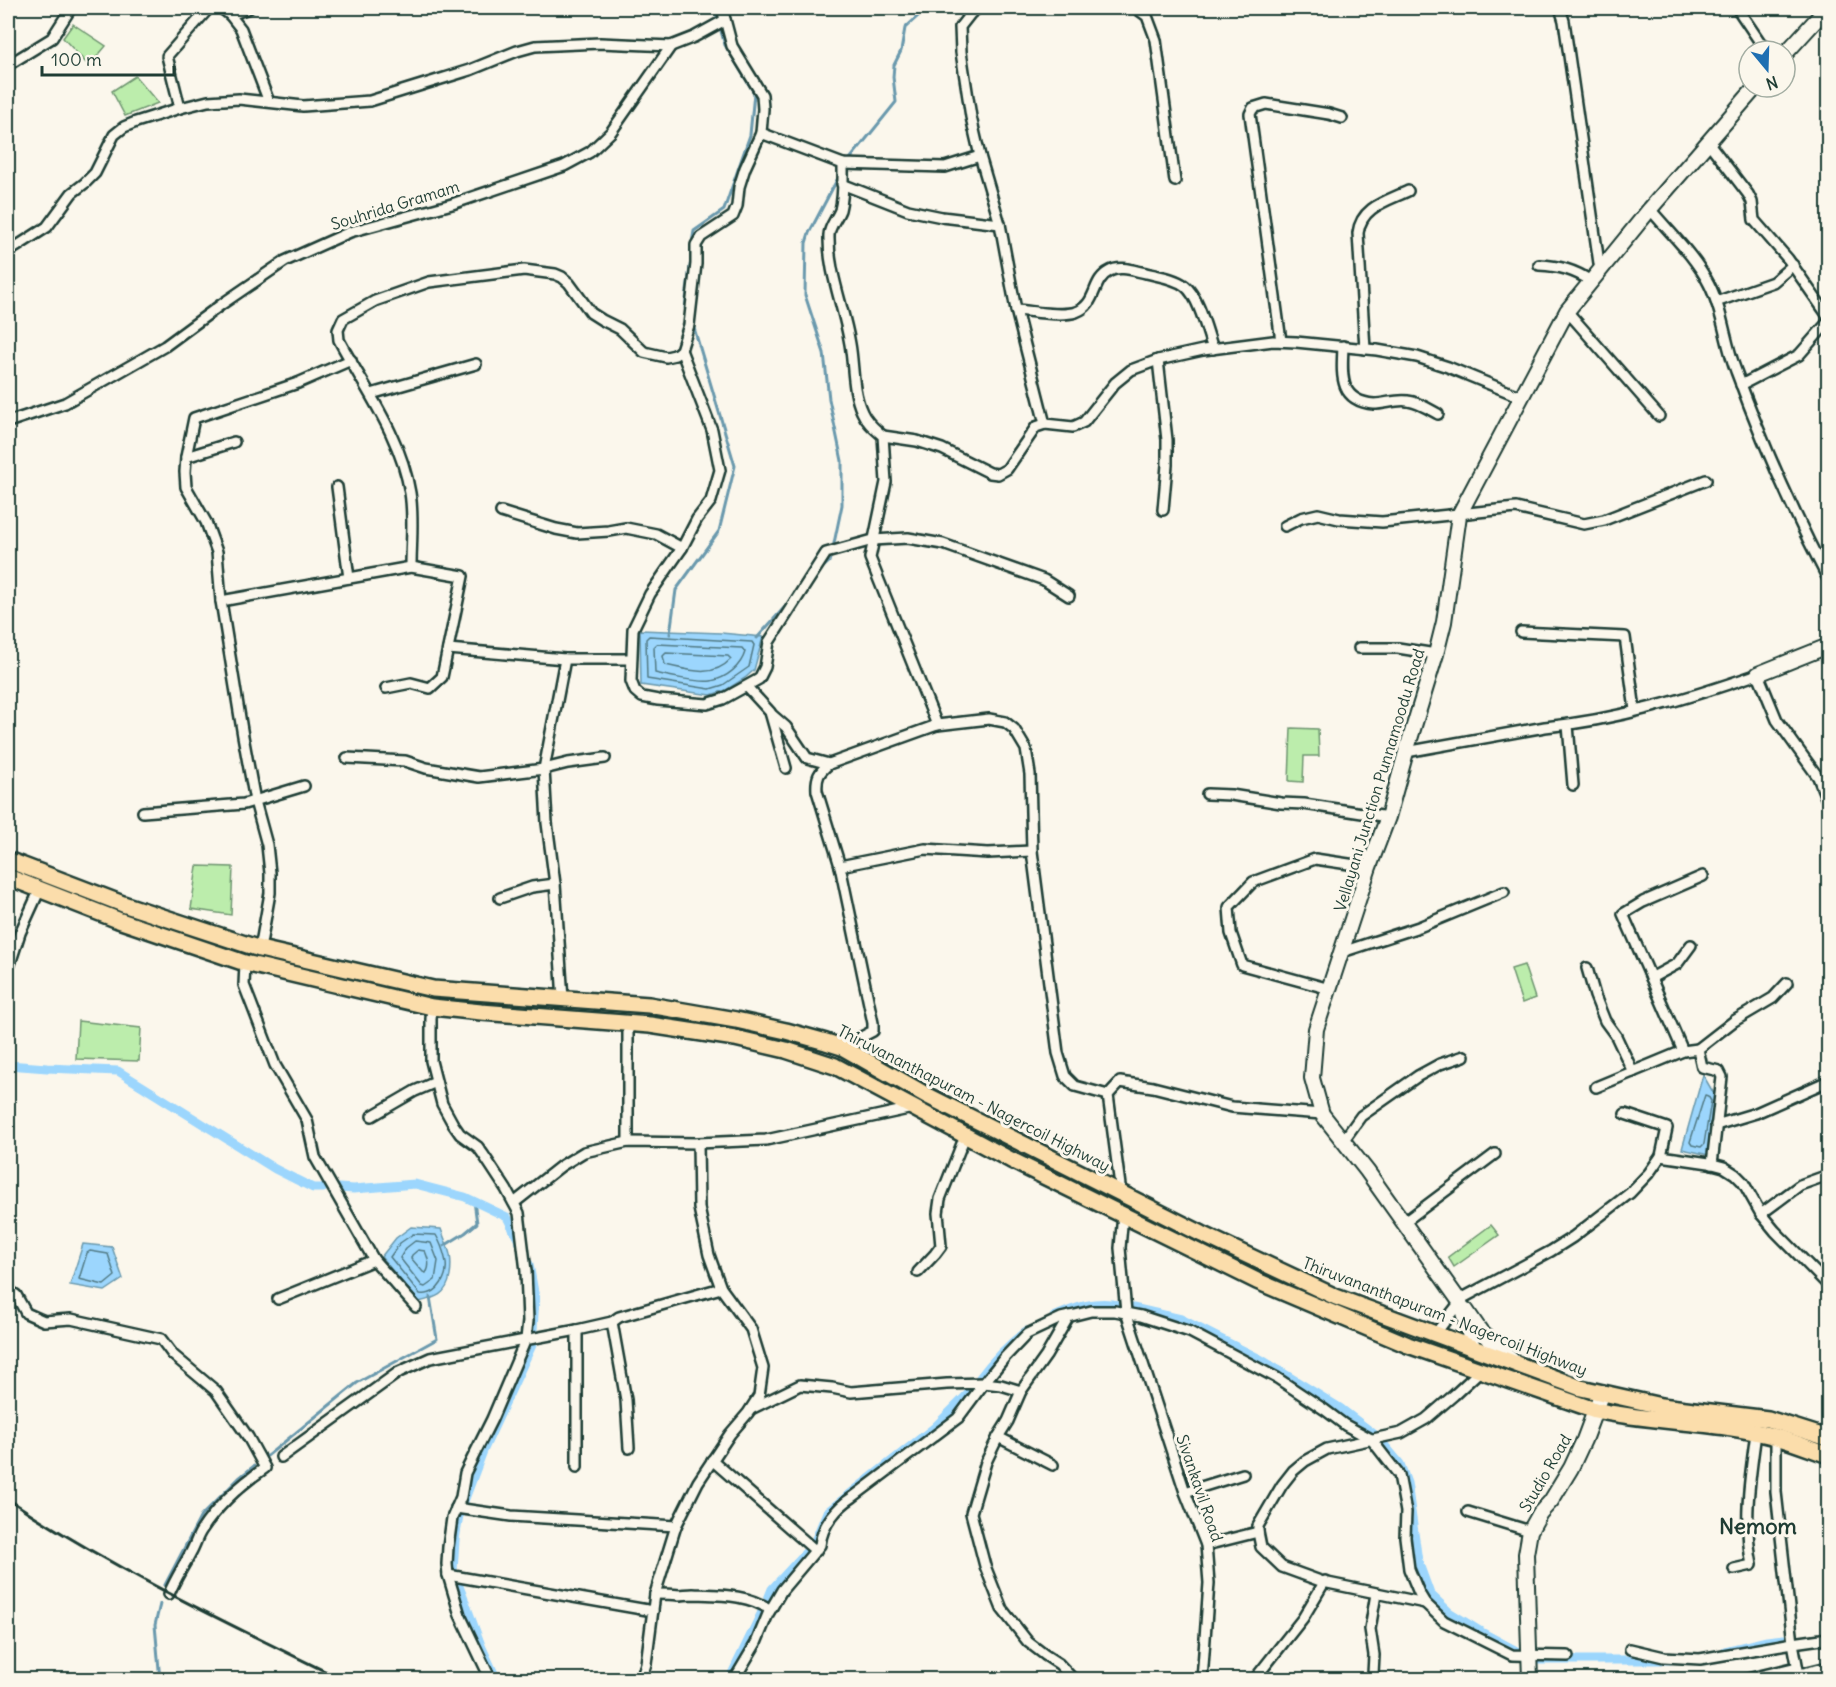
<svg xmlns="http://www.w3.org/2000/svg" width="1836" height="1687" font-family="Delius,sans-serif">
  <style>
    .green { fill: #bcedac; stroke: #6e9570; stroke-width: 1.5 }
    .water { fill: #9cd6fd; stroke: #6a99ad; stroke-width: 1.5 }
    .lines { fill: none; stroke-linecap: round; stroke-linejoin: round }
    .shore { stroke: #517a84; stroke-width: 1.5 }
    .stream { stroke: #6a99ad; stroke-width: 3 }
    .canal { stroke: #9cd6fd; stroke-width: 9 }
    .street-casing { stroke: #1f3d34; stroke-width: 14 }
    .secondary-casing { stroke: #1f3d34; stroke-width: 18 }
    .primary-casing { stroke: #1f3d34; stroke-width: 20 }
    .street { stroke: #fbf7ec; stroke-width: 9 }
    .secondary { stroke: #fbf7ec; stroke-width: 14 }
    .primary { stroke: #fbddab; stroke-width: 15 }
    .rail { stroke: #1f3d34; stroke-width: 3 }
    .labels { text-anchor: middle; dominant-baseline: central; stroke-width: 6; stroke-linejoin: round; paint-order: stroke }
    .street-label { font-size: 16px; fill: #1f3d34; stroke: #fbf7ec }
    .district-label { font-size: 22px; font-weight: bold; fill: #1f3d34; stroke: #fbf7ec }
  </style>
  <rect width="100%" height="100%" fill="#fbf7ec"/>
  <filter id="ink" filterUnits="userSpaceOnUse"><feTurbulence type="fractalNoise" baseFrequency=".0167" numOctaves="2"/><feDisplacementMap in="SourceGraphic" scale="12" xChannelSelector="R" yChannelSelector="G"/><feConvolveMatrix kernelMatrix="1 2 1 2 8 2 1 2 1" color-interpolation-filters="sRGB"/></filter>
  <g filter="url(#ink)">
    <g class="green">
      <path d="M73 24 106 46 89 66 63 38Z"/>
      <path d="M135 76 158 103 125 116 112 91Z"/>
      <path d="M1291 728 1318 729 1319 756H1304L1303 782 1289 781Z"/>
      <path d="M197 866 233 867 231 915 191 909Z"/>
      <path d="M1524 965 1535 998 1522 1003 1511 969Z"/>
      <path d="M78 1021 141 1028 139 1061 76 1059Z"/>
      <path d="M1491 1225 1499 1235 1454 1267 1448 1257Z"/>
    </g>
    <g class="water">
      <path d="M640 630 721 633 763 637 754 670 745 678 726 690 711 695 641 685Z"/>
      <path d="M1703 1075 1717 1099 1709 1155 1682 1149Z"/>
      <path d="M411 1227 441 1229C448 1249 453 1254 450 1276 447 1295 435 1298 419 1302L381 1257 396 1238Z"/>
      <path d="M83 1244 112 1247 123 1279 105 1291 70 1285Z"/>
    </g>
    <g class="lines">
      <g class="shore">
        <path d="M649 636 752 642 754 645 749 667 723 685 710 689 647 679 646 639Z"/>
        <path d="M657 644 742 648 745 652C741 666 727 678 711 681 700 683 667 676 655 673L654 647Z"/>
        <path d="M666 653 728 656 731 659C712 679 689 670 665 665L663 656Z"/>
        <path d="M1705 1095 1708 1096 1711 1101 1704 1144 1701 1147 1692 1145 1690 1142Z"/>
        <path d="M413 1234 436 1235C440 1242 443 1250 445 1258 450 1275 438 1297 420 1294L390 1257 400 1243Z"/>
        <path d="M415 1241 431 1243 438 1261 435 1280 425 1287 422 1286 400 1258 406 1248Z"/>
        <path d="M418 1250 425 1251C428 1258 431 1266 426 1273L423 1272 411 1258 412 1255Z"/>
        <path d="M90 1251 108 1254 115 1276 104 1285 79 1279 87 1253Z"/>
      </g>
      <g class="stream">
        <path d="M715 8 717 17"/>
        <path d="M850 159 896 102 893 77 894 65 901 51 905 28 927 8"/>
        <path d="M692 243 694 231 724 210 750 135 754 93 725 45 721 31"/>
        <path d="M685 308 692 250"/>
        <path d="M833 548 842 505V461L829 399 824 353 805 295 806 243 809 233 839 176"/>
        <path d="M818 572 829 562 831 554"/>
        <path d="M670 634 676 590 719 531 735 466 694 328"/>
        <path d="M757 638 791 600"/>
        <path d="M444 1246 465 1233 477 1223 474 1201"/>
        <path d="M267 1456 357 1383 437 1339 430 1297"/>
        <path d="M165 1585 201 1516 239 1478 254 1466"/>
        <path d="M160 1604 155 1625 160 1680"/>
      </g>
      <g class="canal">
        <path d="M8 1065 47 1068 118 1071 275 1169 313 1188H323"/>
        <path d="M339 1188 354 1189 415 1184 465 1197 507 1217 523 1249"/>
        <path d="M529 1264 535 1298 533 1330"/>
        <path d="M1133 1308 1181 1319 1262 1360 1340 1408 1374 1434"/>
        <path d="M1054 1317C1075 1308 1095 1300 1118 1305"/>
        <path d="M979 1379C992 1361 1008 1345 1026 1331"/>
        <path d="M1380 1440 1400 1464 1407 1483 1418 1561 1430 1594 1449 1612 1483 1633 1522 1654"/>
        <path d="M463 1504 483 1451 532 1345"/>
        <path d="M815 1541 827 1512 935 1427 969 1393"/>
        <path d="M453 1571 455 1540 459 1515"/>
        <path d="M459 1586 482 1648 497 1680"/>
        <path d="M768 1599 772 1589 807 1551"/>
        <path d="M1725 1651 1767 1641 1784 1639"/>
        <path d="M1535 1660H1670"/>
        <path d="M729 1680 762 1612"/>
      </g>
      <defs>
        <g id="street">
          <path d="M221 8 230 15 241 29 269 102"/>
          <path d="M722 8 732 46 762 95 763 109 761 133 843 164 945 167 980 156"/>
          <path d="M978 8 971 13 960 27 961 52 971 117 980 156 1000 224 1016 310 1045 424"/>
          <path d="M1136 8 1147 16 1156 40 1175 181"/>
          <path d="M1560 8 1564 21 1600 270"/>
          <path d="M1737 8 1766 51"/>
          <path d="M230 15 249 8"/>
          <path d="M8 65 52 38 71 8"/>
          <path d="M180 108 167 56 209 8"/>
          <path d="M1708 142 1748 194 1752 202 1754 220 1788 259 1828 316"/>
          <path d="M843 164C843 179 844 195 840 210 837 218 829 227 829 235 828 273 844 307 850 344 854 366 852 391 862 412 866 422 875 429 883 436L886 482 870 558 937 725"/>
          <path d="M842 184 908 210 942 217 1000 224"/>
          <path d="M1650 209C1670 233 1695 256 1709 284 1723 311 1725 343 1736 371 1762 442 1793 512 1828 579"/>
          <path d="M8 252 47 227 72 193 85 183 95 173 114 135 124 127 136 122 180 108 208 101 239 99 303 106 370 101 470 70 517 51 535 46 600 43 671 46 694 37 725 20"/>
          <path d="M1539 265C1560 266 1574 270 1591 281"/>
          <path d="M1716 302 1773 282 1793 265"/>
          <path d="M1016 310C1032 311 1060 317 1076 312 1098 304 1091 280 1110 271 1120 265 1135 271 1146 273 1158 276 1175 278 1185 286 1199 297 1207 332 1213 349"/>
          <path d="M1567 311 1659 416"/>
          <path d="M1281 341 1250 114 1253 108 1266 104 1329 114 1342 118"/>
          <path d="M1343 346C1342 374 1338 401 1374 404 1385 404 1397 399 1408 401 1418 402 1429 409 1438 414"/>
          <path d="M1365 349 1358 233C1361 207 1387 201 1408 191"/>
          <path d="M681 350 712 430 720 470 711 501 697 519 682 548 650 594 633 629 631 681 635 691 642 697 658 700 707 704 723 699 759 679 765 667 769 642 826 553 873 540 908 538 943 544 1044 580 1069 596"/>
          <path d="M1158 360 1167 440V465L1163 510"/>
          <path d="M1741 385 1799 355 1828 322"/>
          <path d="M371 394 476 364"/>
          <path d="M8 422 65 403 165 346 222 304 285 261 350 232 452 204 564 166 590 152 611 132 671 46"/>
          <path d="M883 436 917 441 942 449 990 473 998 474 1007 469 1036 427 1045 424 1073 427 1084 422 1115 383 1131 370 1158 360 1203 350 1273 341 1296 342 1377 350 1417 357 1448 367 1521 397"/>
          <path d="M186 457 234 442"/>
          <path d="M337 487 349 578"/>
          <path d="M501 512 556 529 577 533 609 531 626 528 656 534 682 548"/>
          <path d="M1285 526 1301 518 1318 514 1339 519 1382 522 1516 508 1584 524 1604 520 1706 480"/>
          <path d="M411 567C411 543 414 516 410 493 401 436 365 389 339 340L338 330 343 319 375 301 429 282 524 270 555 274 562 277 569 283 591 313 602 320 620 329 644 352 666 357 675 355 681 350 689 325 696 264V245L701 237 733 216 737 206 739 187 745 168 761 133"/>
          <path d="M221 601 411 567 463 576 442 677 430 688 411 683 386 688"/>
          <path d="M1521 632 1625 637 1635 710"/>
          <path d="M1359 648H1398L1436 654"/>
          <path d="M448 649 565 659"/>
          <path d="M747 687 770 712 786 768"/>
          <path d="M771 714 786 727 807 758 829 764"/>
          <path d="M1568 725 1573 785"/>
          <path d="M1406 752 1545 727C1618 720 1689 698 1758 674L1777 720 1818 777 1828 803"/>
          <path d="M347 758 405 761 426 768 479 777 544 769 568 763 605 758"/>
          <path d="M1207 794 1231 795 1281 803 1304 804 1388 817"/>
          <path d="M143 812 244 804 304 786"/>
          <path d="M840 866 925 849 988 853 1032 851"/>
          <path d="M500 898 532 887 555 884"/>
          <path d="M260 949 270 893V873L267 845 255 801 243 736 221 601 217 552 206 522 186 487 185 472 186 457 194 418 298 383 351 360"/>
          <path d="M1342 952 1419 927 1504 892"/>
          <path d="M245 963 244 985 275 1065 307 1120 315 1157 374 1260 416 1307"/>
          <path d="M1587 968 1595 996 1605 1021 1616 1036 1633 1072"/>
          <path d="M8 970 20 933 40 889"/>
          <path d="M1651 978 1677 964 1691 945"/>
          <path d="M1330 989 1242 965 1231 933 1229 907 1253 882 1315 859 1369 867"/>
          <path d="M563 999 555 884 547 823 544 769 565 659H631"/>
          <path d="M432 1007 431 1019V1061L442 1104 453 1124 460 1134 478 1147 483 1154 506 1189 519 1213 526 1271 528 1321 526 1339 492 1419 465 1473 461 1497 452 1518 448 1547 447 1564 448 1575 460 1615 491 1680"/>
          <path d="M628 1022V1142"/>
          <path d="M842 1047 873 1031V1023L840 866 817 791C816 777 819 772 829 764L937 725 989 719 1005 722 1014 729 1026 749 1030 774 1032 851 1058 1053 1065 1076 1075 1086 1108 1095"/>
          <path d="M1698 1049 1734 1021 1773 998 1787 983"/>
          <path d="M1683 1051 1623 914 1643 902 1703 876"/>
          <path d="M1596 1087 1683 1051 1698 1049 1702 1067 1719 1071 1722 1077 1712 1164"/>
          <path d="M372 1116 415 1091 436 1082"/>
          <path d="M1716 1125 1756 1113 1828 1081"/>
          <path d="M1343 1141 1361 1116 1418 1076 1440 1064 1464 1056"/>
          <path d="M1661 1156 1709 1163 1724 1167 1735 1174 1743 1182 1761 1214 1775 1231 1828 1285"/>
          <path d="M1121 1193 1108 1095 1120 1082 1153 1087 1232 1107 1322 1114"/>
          <path d="M514 1203 561 1166 584 1152 628 1142 698 1143 766 1140 913 1108"/>
          <path d="M1123 1214 1120 1248 1126 1312 1185 1492 1206 1545 1209 1583 1202 1680"/>
          <path d="M1761 1214 1800 1185 1828 1175"/>
          <path d="M1403 1223 1495 1154"/>
          <path d="M918 1272 935 1254 941 1246 938 1213 940 1199 965 1136"/>
          <path d="M8 1290 16 1295 26 1313 44 1321 71 1319 161 1339 173 1355 216 1391 248 1437 265 1468C240 1485 218 1505 201 1531 197 1537 195 1545 191 1552 184 1566 175 1579 169 1594"/>
          <path d="M278 1299 374 1260"/>
          <path d="M1459 1300 1551 1251 1573 1237 1630 1193 1649 1173 1661 1156 1667 1128 1625 1114"/>
          <path d="M612 1322 626 1400 629 1448"/>
          <path d="M1435 1334 1460 1302"/>
          <path d="M1021 1391 1046 1356 1069 1316"/>
          <path d="M998 1437 1053 1465"/>
          <path d="M1776 1437V1492L1793 1643 1800 1680"/>
          <path d="M281 1457 399 1372 430 1358 577 1330 612 1322 619 1317 721 1288"/>
          <path d="M712 1460 816 1551"/>
          <path d="M577 1467V1330"/>
          <path d="M1185 1492 1243 1474"/>
          <path d="M456 1508 511 1516 676 1526"/>
          <path d="M1468 1512 1530 1531"/>
          <path d="M1206 1545 1258 1532"/>
          <path d="M1734 1569 1752 1565C1743 1521 1750 1477 1756 1433"/>
          <path d="M448 1575 653 1611"/>
          <path d="M655 1594C664 1594 670 1594 679 1595 683 1595 688 1594 693 1594 718 1595 750 1594 770 1610"/>
          <path d="M1425 1603 1323 1582 1282 1567 1261 1547 1258 1532V1526L1282 1485 1293 1471 1305 1461 1327 1449 1401 1433 1426 1419 1454 1395 1480 1371"/>
          <path d="M1630 1649 1664 1657 1700 1659 1793 1643 1828 1638"/>
          <path d="M1799 1674 1828 1667"/>
          <path d="M641 1680 646 1664 655 1594 676 1526 698 1482 730 1434 748 1413 759 1396 763 1368 751 1329 721 1288 709 1255 699 1208 698 1143"/>
          <path d="M734 1680 756 1643 768 1614 782 1590 820 1545C822 1525 837 1507 853 1497L958 1418 984 1383 947 1384 851 1392 832 1388 800 1385 751 1409"/>
          <path d="M1074 1680 1059 1664 1045 1655 1028 1642 1002 1609 985 1566 971 1513 986 1462 998 1437 1008 1421 1021 1391 1001 1385 984 1383 1005 1357 1027 1334 1061 1318 1075 1315 1091 1311H1115L1141 1316 1190 1332 1277 1378 1325 1410 1345 1425 1371 1439 1399 1475 1406 1512 1405 1537 1409 1569 1419 1593 1425 1603 1444 1621 1512 1655 1568 1656"/>
          <path d="M1254 1680 1303 1618 1325 1581"/>
          <path d="M1375 1680 1373 1674 1374 1655 1370 1629 1376 1594"/>
          <path d="M1743 1680 1797 1667"/>
        </g>
        <g id="secondary">
          <path d="M1785 54 1827 8"/>
          <path d="M1758 674 1828 646"/>
          <path d="M1466 1310 1481 1332 1513 1361"/>
          <path d="M1473 1347 1460 1302 1367 1171 1322 1114 1312 1078 1316 1029 1369 867 1388 817 1406 752 1436 654 1444 622 1459 515 1567 311 1650 209 1756 87"/>
          <path d="M1530 1680 1526 1554 1530 1531 1540 1513 1551 1501 1571 1468 1584 1440 1602 1392"/>
        </g>
        <g id="primary">
          <path d="M8 860 123 904 260 949 433 989 649 1005 736 1020 786 1031 826 1042 842 1047 926 1095 1202 1234 1336 1297 1581 1388 1661 1406 1768 1419 1828 1438"/>
          <path d="M8 877 118 920 245 963 432 1007 481 1012 650 1025 735 1038 786 1050 835 1066 1011 1160 1257 1281 1408 1345 1595 1410C1655 1423 1717 1421 1776 1437 1794 1442 1811 1449 1828 1455"/>
        </g>
      </defs>
      <use href="#street" class="street-casing"/>
      <use href="#secondary" class="secondary-casing"/>
      <use href="#primary" class="primary-casing"/>
      <use href="#street" class="street"/>
      <use href="#secondary" class="secondary"/>
      <use href="#primary" class="primary"/>
      <path class="rail" d="M8 1499C114 1570 229 1624 343 1680"/>
    </g>
  </g>
  <g class="labels">
    <g class="street-label">
      <text transform="translate(395 205) rotate(-17)">Souhrida Gramam</text>
      <text transform="translate(1379 780) rotate(-73)">Vellayani Junction Punnamoodu Road</text>
      <text transform="translate(974 1098) rotate(27)">Thiruvananthapuram - Nagercoil Highway</text>
      <text transform="translate(1445 1316) rotate(21)">Thiruvananthapuram - Nagercoil Highway</text>
      <text transform="translate(1545 1473) rotate(-60)">Studio Road</text>
      <text transform="translate(1200 1488) rotate(71)">Sivankavil Road</text>
    </g>
    <g class="district-label">
      <text x="1758" y="1526">Nemom</text>
    </g>
  </g>
  <rect width="1836" height="1687" fill="none" stroke="#fbf7ec" stroke-width="30"/>
  <rect x="15" y="15" width="1806" height="1657" fill="none" stroke="#1f3d34" stroke-width="2" filter="url(#ink)"/>
  <g transform="translate(1767 69) rotate(161)"><circle r="28" fill="#fbf7ec" stroke="#a3ada2" stroke-width="1.5"/>
  <path d="M0-4.5L10 22L0 15L-10 22Z" fill="#1f6fb2"/>
  <text y="-9" font-size="16" font-weight="bold" text-anchor="middle" fill="#1f3d34">N</text>
  </g>
  <path d="M42 66v9h132v-9" fill="none" stroke="#1f3d34" stroke-width="3"/>
  <text x="51" y="66" font-size="18" fill="#1f3d34" stroke="#fbf7ec" stroke-width="4.5" paint-order="stroke">100 m</text>
</svg>
